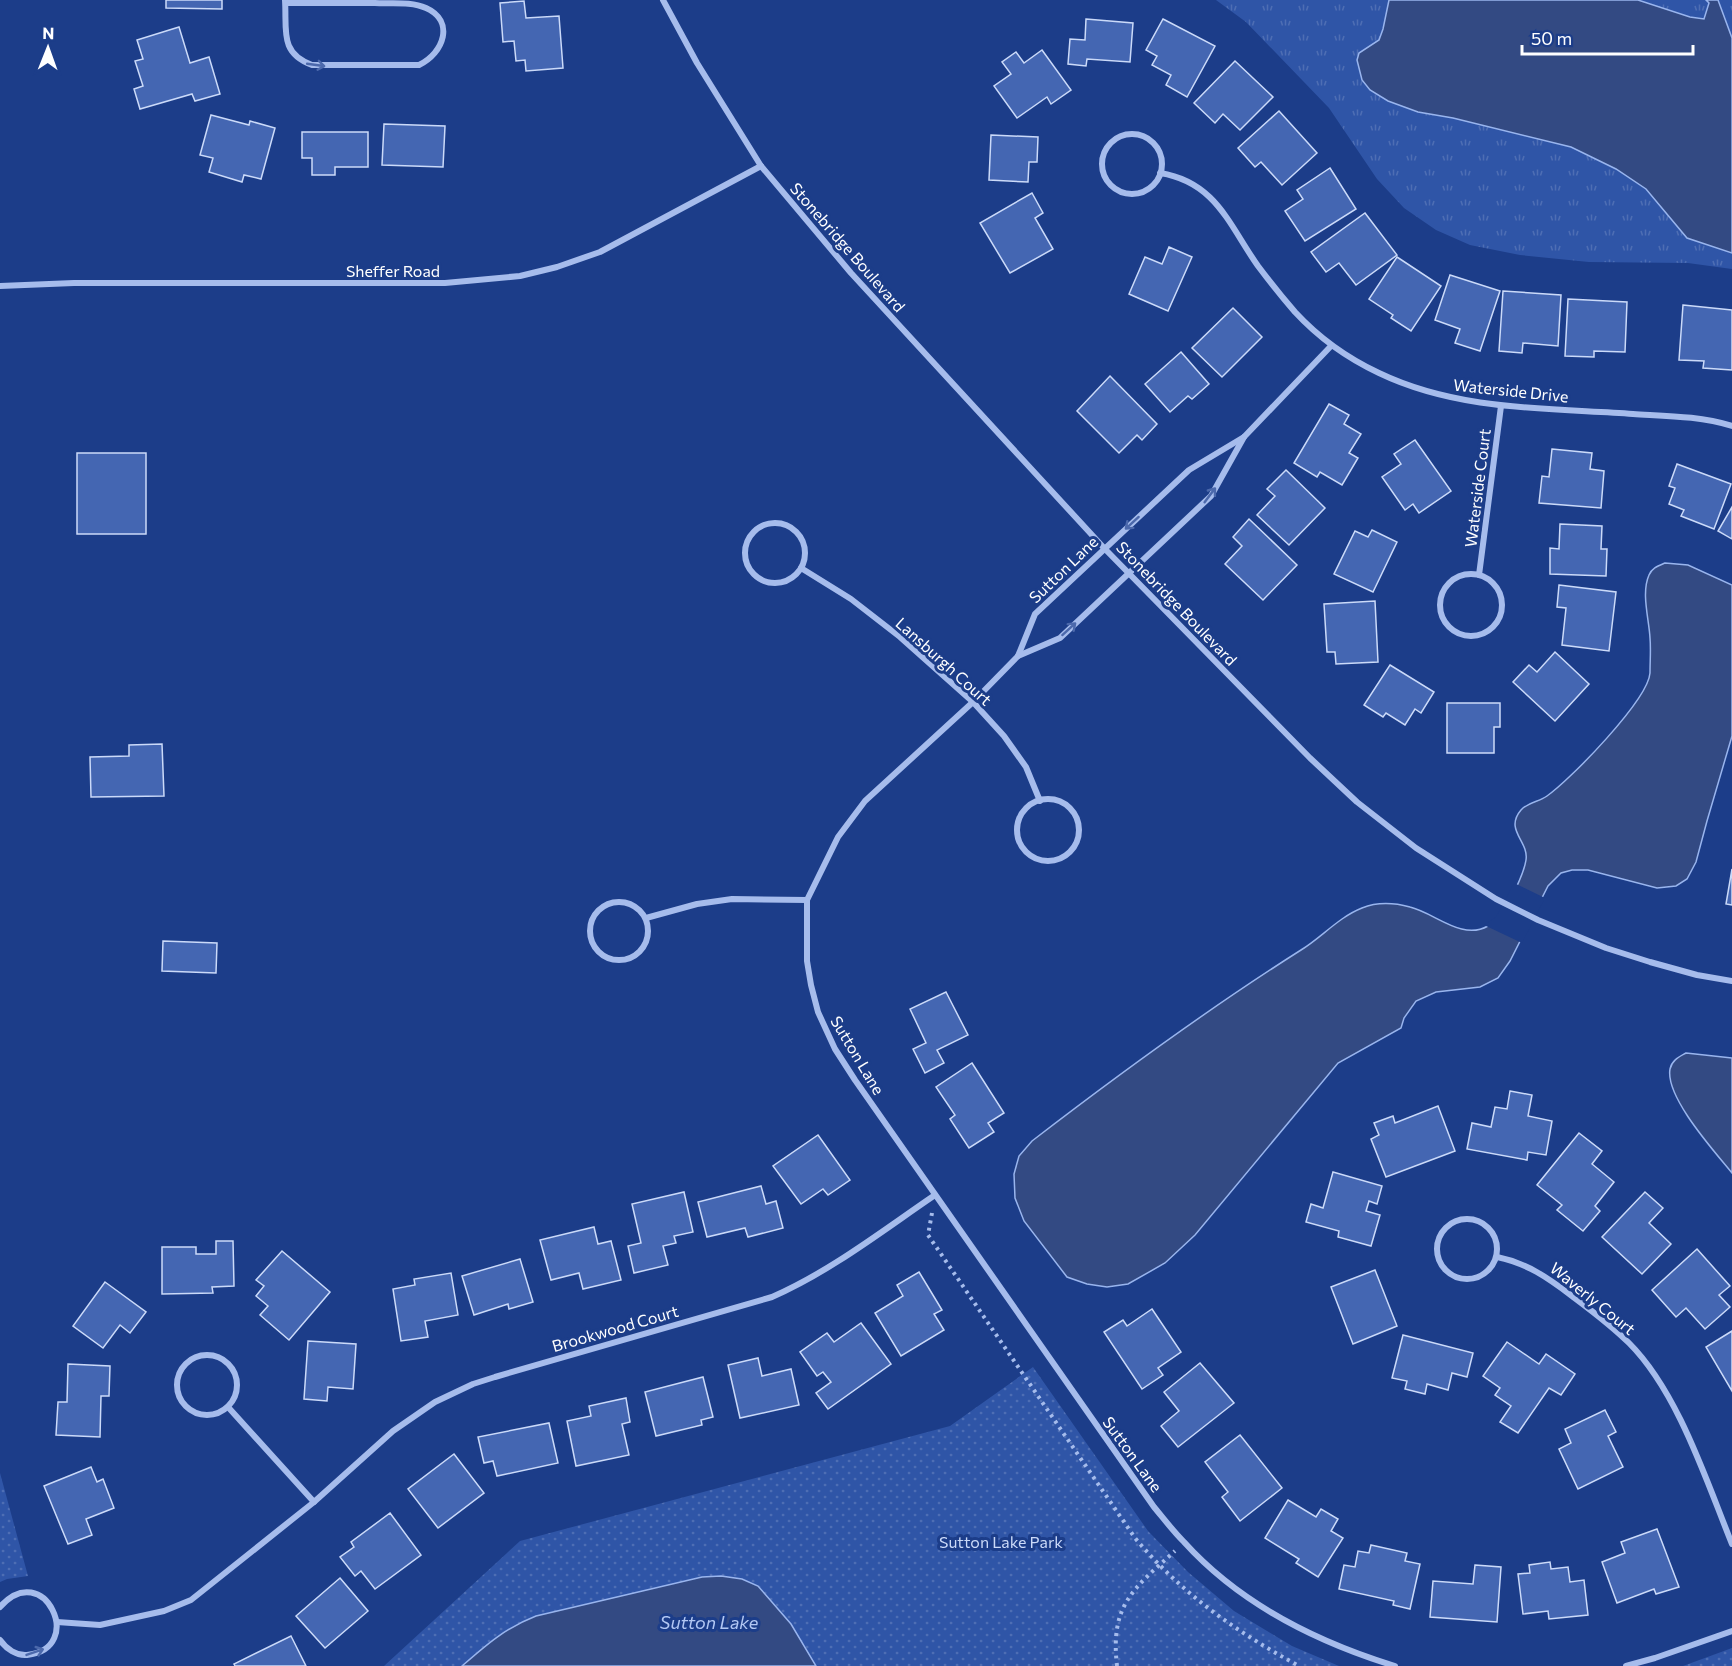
<svg xmlns="http://www.w3.org/2000/svg" width="1732" height="1666" font-family="Commissioner,sans-serif">
  <style>
    .grass { fill: url(#grass-tufts) }
    .park { fill: url(#park-dots) }
    .water { fill: #334a83; stroke: #99b5ee; stroke-width: 1.5 }
    .pier { fill: #1c3d89 }
    .building { fill: #4466b2; stroke: #cbdaf9; stroke-width: 1.5 }
    .lines { fill: none; stroke-linecap: round; stroke-linejoin: round }
    .path { stroke: #a6bcec; stroke-width: 4; stroke-dasharray: 3 4.5; stroke-linecap: butt }
    .street { stroke: #a6bcec; stroke-width: 6 }
    .oneway { stroke: #4c69ac }
    .labels { text-anchor: middle; dominant-baseline: central; stroke-width: 6; stroke-linejoin: round; paint-order: stroke }
    .street-label { font-size: 16px; fill: #fff; stroke: #1c3d89 }
    .park-label { font-size: 16px; fill: #cbdaf9; stroke: #1c3d89 }
    .water-label { font-size: 18px; font-style: italic; fill: #b2c7f3; stroke: #1c3d89 }
  </style>
  <defs>
    <pattern id="grass-tufts" width="24" height="20" patternUnits="userSpaceOnUse" patternTransform="scale(1.5)"><rect width="24" height="20" fill="#2f55a7"/><path d="M3 7l-1-3M5 7V3M7 7l1-3M15 17l-1-3M17 17v-4M19 17l1-3" fill="none" stroke="#4e6eb4"/></pattern>
    <pattern id="park-dots" width="8" height="8" patternUnits="userSpaceOnUse" patternTransform="scale(1.5)"><rect width="8" height="8" fill="#2f55a7"/><path d="M2 2h.1M6 6h.1" fill="none" stroke="#4e6eb4" stroke-width="1.8" stroke-linecap="round"/></pattern>
  </defs>
  <rect width="100%" height="100%" fill="#1c3d89"/>
  <path class="grass" d="M1216 0H1732V269L1688 263 1589 262 1520 255 1470 245 1436 230 1404 208 1377 179 1329 108 1246 22Z"/>
  <g class="park">
    <path d="M1033 1367 1148 1531 1188 1572 1234 1611 1292 1646 1339 1666H384L520 1541 950 1426Z"/>
    <path d="M0 1473 28 1576 7 1579 0 1582Z"/>
    <path d="M1732 1648V1666H1683Z"/>
  </g>
  <g class="water">
    <path d="M1389 0H1638L1690 17 1704 19 1709 3 1706 0H1718L1732 38V253L1687 238 1646 189 1616 169 1571 147 1453 118 1418 112 1388 101 1370 90 1362 80 1357 60 1359 53 1379 40 1383 29Z"/>
    <path d="M1665 563 1688 565 1732 585V736L1707 821 1696 862 1687 879 1676 886 1657 888 1588 870H1572L1561 873 1548 886 1510 961 1498 978 1480 987 1436 992 1416 1001 1404 1018 1401 1028 1338 1063 1195 1235 1165 1263 1128 1284 1107 1287 1087 1284 1067 1277 1024 1221 1015 1198 1014 1174 1019 1156 1032 1141C1119 1074 1208 1009 1301 950 1322 937 1339 917 1362 908 1377 902 1395 903 1410 907 1435 913 1462 941 1488 926 1492 923 1497 921 1500 917 1508 906 1524 874 1526 860 1529 841 1504 830 1521 810 1528 802 1539 802 1547 796 1570 780 1648 700 1650 673 1650 661 1651 649 1650 638 1649 619 1641 593 1649 575 1652 568 1658 566 1665 563Z"/>
    <path d="M1686 1053 1732 1058V1173C1715 1152 1665 1097 1670 1069 1672 1060 1679 1057 1686 1053Z"/>
    <path d="M721 1576 742 1579 758 1586 791 1624 816 1666H462C486 1645 505 1628 536 1616L702 1577Z"/>
  </g>
  <path class="pier" d="M1514 883 1545 898 1522 943 1484 925 1496 917Z"/>
  <g class="building">
    <path d="M166 0H222V9L166 8Z"/>
    <path d="M524 1 526 18 559 16 563 68 526 71 525 60 516 61 514 41 503 42 500 3Z"/>
    <path d="M1086 19 1133 23 1130 62 1087 59 1086 66 1068 64 1070 39 1085 40Z"/>
    <path d="M1163 19 1215 46 1187 97 1166 85 1171 75 1152 65 1157 56 1146 50Z"/>
    <path d="M179 27 190 63 209 57 220 94 195 101 192 94 140 109 134 89 143 86 135 61 143 59 137 40Z"/>
    <path d="M1042 50 1071 90 1051 104 1047 97 1017 118 994 86 1011 74 1002 62 1016 52 1024 63Z"/>
    <path d="M1235 61 1273 97 1240 130 1223 114 1215 123 1194 103Z"/>
    <path d="M1279 111 1317 153 1282 185 1261 162 1255 167 1238 148Z"/>
    <path d="M211 115 249 125 250 121 275 128 261 179 244 175 242 182 209 172 213 158 200 155Z"/>
    <path d="M384 124 445 126 443 167 382 165Z"/>
    <path d="M302 132H368V167H335V175H312V158H302Z"/>
    <path d="M991 135 1038 137 1037 162H1029L1028 182 989 180Z"/>
    <path d="M1330 168 1356 209 1305 241 1285 211 1303 199 1297 190Z"/>
    <path d="M1032 193 1043 213 1035 218 1053 249 1010 273 980 223Z"/>
    <path d="M1365 213 1397 255 1356 285 1339 263 1326 272 1311 252Z"/>
    <path d="M1169 247 1192 257 1168 311 1129 294 1145 257 1162 264Z"/>
    <path d="M1397 257 1441 286 1411 331 1391 318 1393 315 1369 299Z"/>
    <path d="M1450 275 1500 291 1480 351 1455 343 1460 329 1435 320Z"/>
    <path d="M1503 291 1561 295 1558 346 1523 343 1522 353 1499 351Z"/>
    <path d="M1568 299 1627 302 1625 352 1594 351V357L1565 356Z"/>
    <path d="M1683 305 1732 310V370L1703 368 1704 361 1679 360Z"/>
    <path d="M1233 308 1262 337 1222 377 1192 348Z"/>
    <path d="M1181 352 1209 384 1192 399 1188 396 1170 412 1145 384Z"/>
    <path d="M1110 376 1157 424 1142 440 1137 435 1119 453 1077 411Z"/>
    <path d="M1329 404 1349 415 1344 424 1361 434 1349 453 1358 458 1342 485 1320 472 1317 477 1294 463Z"/>
    <path d="M1415 440 1451 491 1419 513 1413 504 1405 510 1382 477 1401 464 1394 454Z"/>
    <path d="M1552 449 1592 453 1590 469 1604 471 1601 508 1539 503 1542 476 1549 477Z"/>
    <rect x="77" y="453" width="69" height="81"/>
    <path d="M1677 464 1731 484 1714 529 1681 516 1684 510 1669 504 1675 488 1669 486Z"/>
    <path d="M1286 470 1325 508 1289 545 1257 515 1275 496 1267 489Z"/>
    <path d="M1732 507V539L1718 531Z"/>
    <path d="M1249 519 1297 565 1263 600 1225 564 1242 546 1233 537Z"/>
    <path d="M1560 524 1602 526 1601 549H1607L1606 576 1550 574V548L1559 549Z"/>
    <path d="M1372 530 1397 542 1373 592 1334 574 1355 531 1368 537Z"/>
    <path d="M1559 585 1616 592 1609 651 1562 645 1566 608 1557 607Z"/>
    <path d="M1375 601 1378 662 1336 664 1335 652H1327L1324 604Z"/>
    <path d="M1555 652 1589 684 1555 721 1513 682 1529 665 1537 672Z"/>
    <path d="M1390 665 1434 692 1421 713 1415 709 1405 725 1386 713 1383 717 1364 705Z"/>
    <path d="M1447 703H1500V727H1494V753H1447Z"/>
    <path d="M162 744 164 796 91 797 90 757 129 756V745Z"/>
    <path d="M1732 869V905L1726 904Z"/>
    <path d="M163 941 217 943 216 973 162 971Z"/>
    <path d="M946 992 968 1035 937 1050 944 1063 925 1073 913 1049 926 1043 910 1009Z"/>
    <path d="M972 1063 1004 1113 988 1123 994 1132 969 1148 950 1119 955 1115 936 1087Z"/>
    <path d="M1510 1091 1532 1095 1528 1116 1552 1121 1546 1155 1528 1152 1527 1160 1467 1149 1472 1123 1491 1127 1495 1107 1507 1109Z"/>
    <path d="M1438 1106 1455 1151 1386 1177 1371 1139 1379 1135 1374 1123 1393 1116 1395 1123Z"/>
    <path d="M1579 1133 1602 1151 1592 1164 1614 1182 1595 1206 1600 1211 1583 1231 1557 1210 1562 1205 1537 1185Z"/>
    <path d="M818 1135 850 1180 828 1195 823 1189 801 1204 773 1166Z"/>
    <path d="M1333 1172 1382 1186 1377 1204 1369 1201 1366 1211 1380 1215 1371 1246 1338 1237 1339 1231 1306 1222 1311 1204 1323 1208Z"/>
    <path d="M761 1186 766 1204 776 1201 783 1228 748 1237 745 1228 707 1237 698 1202Z"/>
    <path d="M684 1192 693 1232 674 1236 676 1243 663 1246 668 1265 634 1273 628 1246 641 1243 632 1204Z"/>
    <path d="M1645 1192 1663 1208 1649 1223 1671 1244 1642 1274 1602 1237Z"/>
    <path d="M594 1227 598 1244 611 1241 621 1280 583 1289 579 1273 551 1280 540 1240Z"/>
    <path d="M216 1241H233L234 1286 212 1287 213 1293 162 1294V1247H196V1254H216Z"/>
    <path d="M1697 1249 1730 1286 1719 1295 1730 1307 1705 1329 1686 1308 1676 1317 1652 1290Z"/>
    <path d="M282 1251 330 1292 289 1340 260 1315 268 1306 256 1296 264 1286 256 1280Z"/>
    <path d="M520 1259 533 1302 509 1309 508 1304 474 1315 462 1276Z"/>
    <path d="M1375 1270 1397 1326 1353 1344 1331 1287Z"/>
    <path d="M919 1272 942 1310 934 1314 944 1330 901 1356 875 1313 903 1296 897 1285Z"/>
    <path d="M451 1273 458 1315 425 1321 428 1337 401 1341 393 1289 415 1285 414 1279Z"/>
    <path d="M105 1282 146 1312 130 1333 120 1325 103 1348 73 1326Z"/>
    <path d="M1152 1309 1181 1352 1158 1368 1163 1375 1142 1389 1104 1332 1123 1320 1127 1326Z"/>
    <path d="M861 1323 891 1364 828 1409 816 1393 831 1382 823 1372 817 1376 800 1352 827 1333 834 1342Z"/>
    <path d="M1732 1331V1391L1706 1347Z"/>
    <path d="M1403 1335 1473 1353 1467 1377 1452 1373 1448 1390 1427 1384 1425 1394 1405 1389 1407 1381 1392 1378Z"/>
    <path d="M308 1341 356 1344 353 1389 328 1387 327 1401 304 1399Z"/>
    <path d="M1507 1342 1539 1364 1546 1354 1575 1374 1561 1395 1549 1388 1518 1433 1500 1422 1511 1406 1495 1395 1500 1388 1483 1376Z"/>
    <path d="M758 1358 762 1376 791 1369 799 1405 740 1418 728 1365Z"/>
    <path d="M1200 1363 1234 1403 1178 1447 1161 1426 1179 1411 1164 1392Z"/>
    <path d="M68 1364 110 1366 109 1396H101L100 1437 56 1435 58 1402H67Z"/>
    <path d="M703 1377 713 1417 701 1420 702 1425 656 1436 645 1392Z"/>
    <path d="M626 1398 630 1422 622 1424 629 1455 576 1466 567 1421 591 1416 589 1406Z"/>
    <path d="M1605 1410 1616 1432 1608 1436 1623 1467 1578 1489 1559 1449 1571 1443 1565 1429Z"/>
    <path d="M549 1423 558 1463 497 1476 493 1461 484 1463 478 1437Z"/>
    <path d="M1240 1435 1282 1488 1240 1521 1222 1497 1228 1492 1205 1462Z"/>
    <path d="M454 1454 484 1493 438 1528 408 1489Z"/>
    <path d="M91 1467 97 1482 103 1479 114 1508 86 1519 92 1535 68 1544 44 1486Z"/>
    <path d="M1288 1500 1316 1517 1321 1509 1338 1519 1331 1531 1343 1538 1318 1577 1296 1563 1299 1559 1265 1538Z"/>
    <path d="M390 1513 421 1555 375 1589 361 1571 355 1576 340 1557 354 1547 351 1542Z"/>
    <path d="M1657 1529 1679 1587 1656 1594 1654 1589 1617 1603 1602 1562 1625 1553 1621 1542Z"/>
    <path d="M1371 1545 1407 1553 1405 1561 1420 1564 1410 1609 1393 1605 1394 1601 1339 1589 1344 1565 1355 1567 1358 1551 1369 1553Z"/>
    <path d="M1550 1562 1551 1569 1568 1567 1570 1582 1584 1580 1588 1615 1549 1619 1548 1611 1523 1614 1518 1574 1530 1573 1529 1565Z"/>
    <path d="M1475 1565 1501 1567 1497 1622 1430 1617 1433 1581 1473 1584Z"/>
    <path d="M340 1578 368 1611 325 1648 296 1616Z"/>
    <path d="M291 1636 306 1666H235L234 1664Z"/>
  </g>
  <g class="lines">
    <g class="path">
      <path d="M932 1213 928 1235 1135 1538C1182 1594 1235 1631 1299 1666"/>
      <path d="M1117 1666C1110 1605 1133 1589 1175 1551"/>
    </g>
    <g class="street">
      <path d="M285 0C287 30 279 53 312 65H419C444 53 455 21 426 8 411 1 391 4 375 3 345 3 315 3 286 3"/>
      <path d="M663 0 697 63 761 166 851 273 1104 548 1310 758 1357 802 1416 848 1496 899 1538 920 1606 948 1650 962 1697 975 1732 981"/>
      <circle cx="1132" cy="164" r="30"/>
      <path d="M1160 173C1216 182 1229 225 1258 266 1270 282 1282 297 1295 312 1319 338 1347 358 1379 373 1458 411 1547 408 1633 414 1666 416 1700 416 1732 426"/>
      <path d="M0 286 74 283H445L520 276 557 267 600 252 761 166"/>
      <path d="M1331 346 1244 437 1189 470 1035 614 1018 656 973 702 865 801 838 837 807 900V961L811 985 818 1012 835 1049 855 1080 1154 1507C1164 1519 1173 1531 1184 1542 1240 1604 1317 1642 1395 1666"/>
      <circle cx="775" cy="553" r="30"/>
      <path d="M801 568 851 599 900 637 973 702 1004 736 1026 767 1040 801"/>
      <circle cx="1471" cy="605" r="31"/>
      <path d="M1479 575 1501 406"/>
      <path d="M1018 656 1060 638 1211 496 1244 437"/>
      <circle cx="1048" cy="830" r="31"/>
      <circle cx="619" cy="931" r="29"/>
      <path d="M646 918 697 904 732 899 807 900"/>
      <circle cx="1467" cy="1249" r="30"/>
      <path d="M1497 1257C1527 1263 1548 1278 1572 1296 1592 1311 1611 1325 1629 1343 1678 1392 1706 1480 1732 1544"/>
      <circle cx="207" cy="1385" r="30"/>
      <path d="M228 1407 314 1502"/>
      <path d="M0 1607C44 1557 87 1649 27 1655 17 1656 6 1649 0 1640"/>
      <path d="M57 1622 100 1625 164 1611 191 1600 314 1502 393 1431 435 1402 473 1384 495 1377 772 1297C831 1271 882 1231 935 1195"/>
      <path d="M1626 1666 1655 1658 1732 1631"/>
    </g>
  </g>
  <defs><path id="oneway-shaft" d="M-6 0H5M1.5-3L5.5 0L1.5 3" fill="none" stroke-width="1.6" stroke-linecap="round" stroke-linejoin="round" transform="scale(1.5)"/></defs>
  <g class="oneway">
    <use href="#oneway-shaft" transform="translate(316 65) rotate(8)"/>
    <use href="#oneway-shaft" transform="translate(1210 495) rotate(-53)"/>
    <use href="#oneway-shaft" transform="translate(1132 523) rotate(138)"/>
    <use href="#oneway-shaft" transform="translate(1069 629) rotate(-42)"/>
    <use href="#oneway-shaft" transform="translate(35 1652) rotate(-19)"/>
  </g>
  <g class="labels">
    <g class="street-label">
      <text transform="translate(848 247) rotate(49)">Stonebridge Boulevard</text>
      <text x="393" y="270">Sheffer Road</text>
      <text transform="translate(1511 390) rotate(6)">Waterside Drive</text>
      <text transform="translate(1477 488) rotate(-83)">Waterside Court</text>
      <text transform="translate(1063 569) rotate(-44)">Sutton Lane</text>
      <text transform="translate(1177 603) rotate(46)">Stonebridge Boulevard</text>
      <text transform="translate(944 661) rotate(42)">Lansburgh Court</text>
      <text transform="translate(858 1055) rotate(59)">Sutton Lane</text>
      <text transform="translate(1593 1298) rotate(39)">Waverly Court</text>
      <text transform="translate(615 1328) rotate(-16)">Brookwood Court</text>
      <text transform="translate(1133 1454) rotate(54)">Sutton Lane</text>
    </g>
    <g class="park-label">
      <text x="1001" y="1541">Sutton Lake Park</text>
    </g>
    <g class="water-label">
      <text x="709" y="1622">Sutton Lake</text>
    </g>
  </g>
  <g transform="translate(48 48) rotate(1)" stroke="#1c3d89" stroke-width="4.5" paint-order="stroke">
  <path d="M0-4.5L10 22L0 15L-10 22Z" fill="#ffffff"/>
  <text y="-9" font-size="16" font-weight="bold" text-anchor="middle" fill="#ffffff">N</text>
  </g>
  <path d="M1522 45v9h171v-9" fill="none" stroke="#ffffff" stroke-width="3"/>
  <text x="1531" y="45" font-size="18" fill="#ffffff" stroke="#1c3d89" stroke-width="4.5" paint-order="stroke">50 m</text>
</svg>
